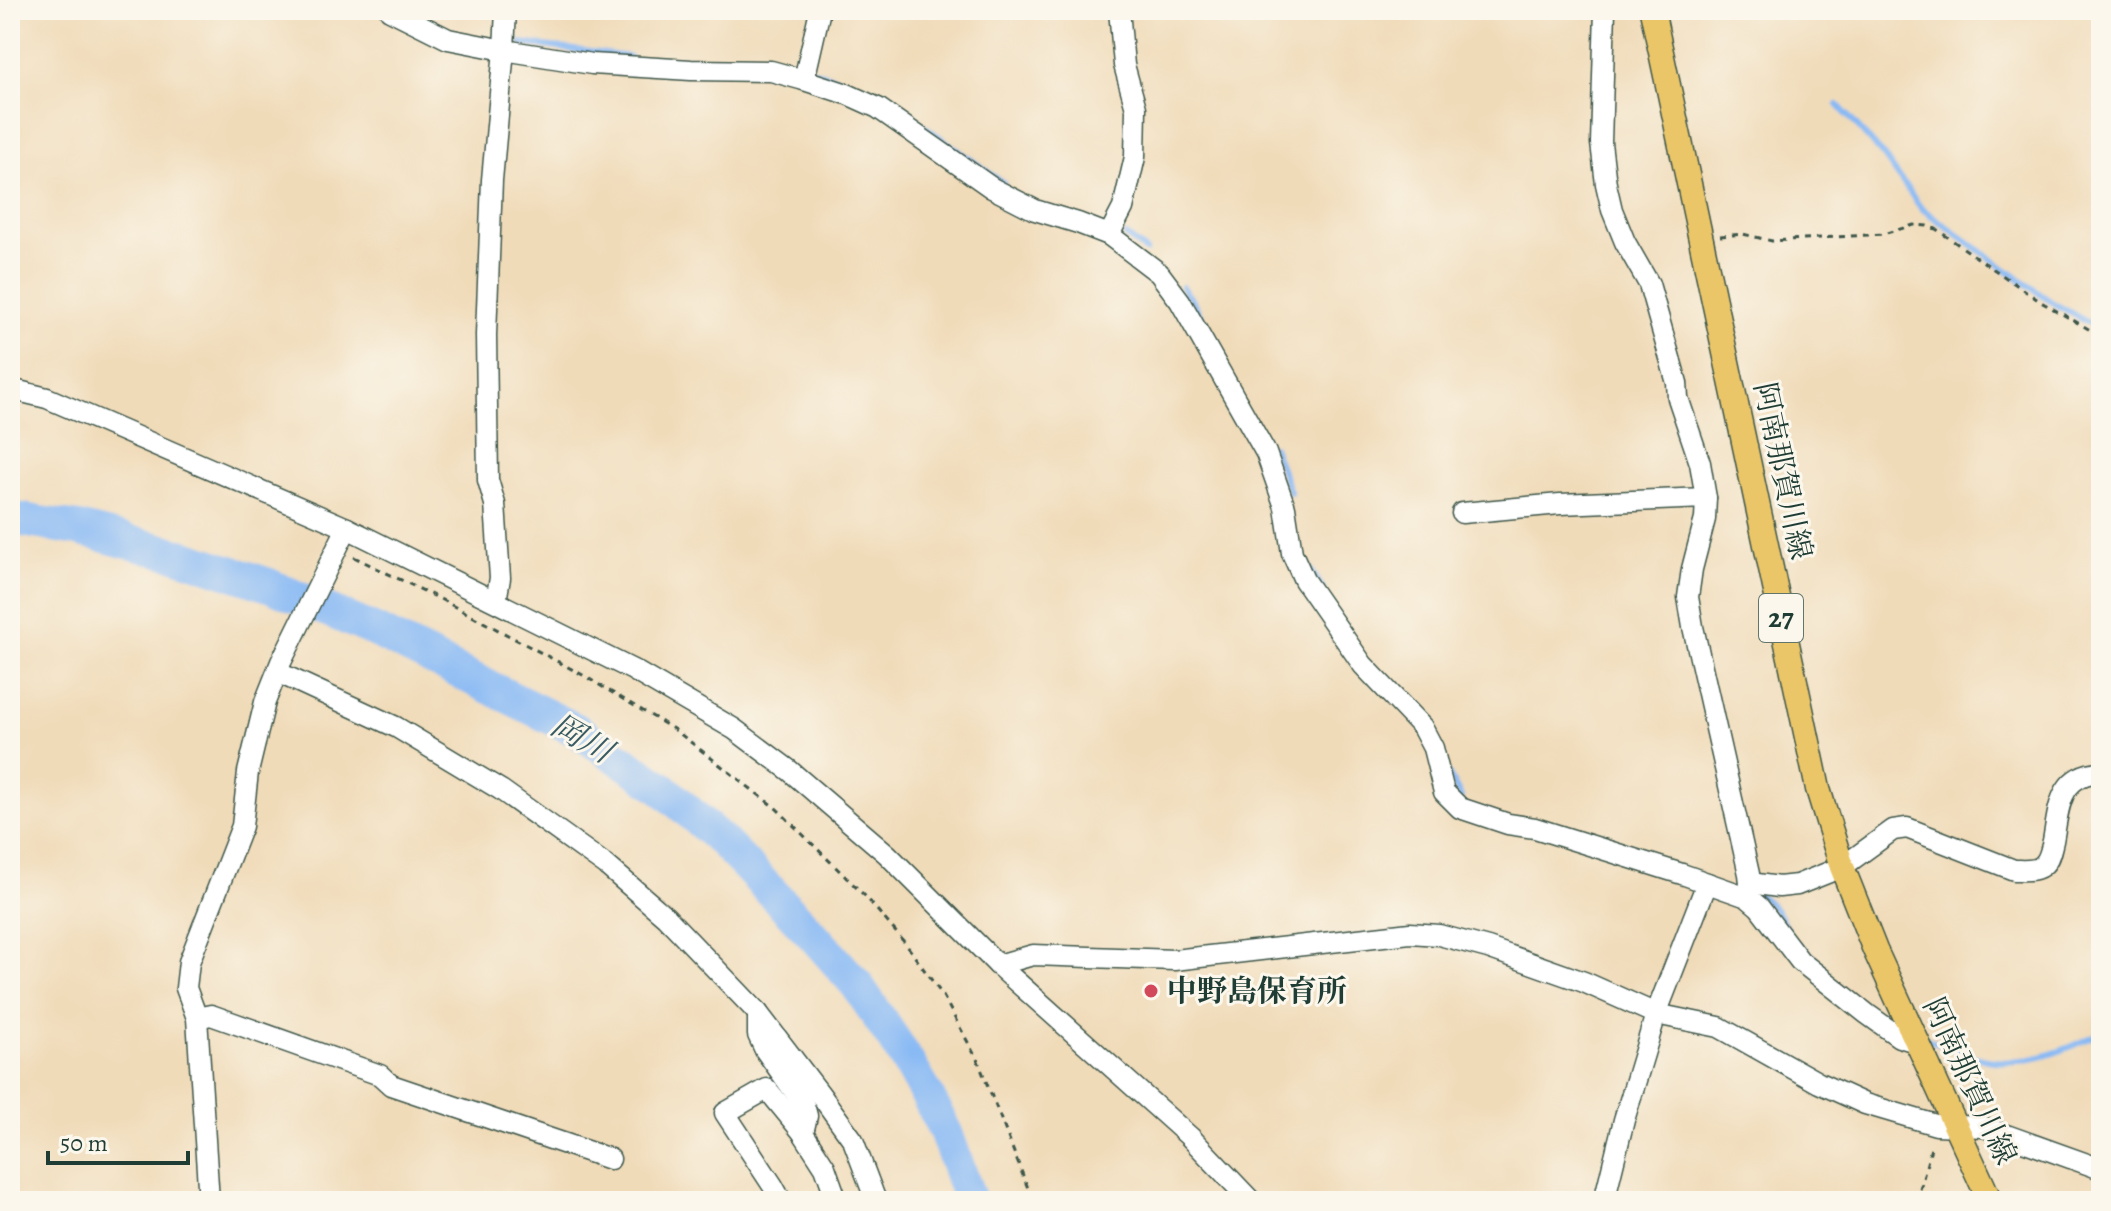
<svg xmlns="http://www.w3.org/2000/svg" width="2111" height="1211" font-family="Alegreya,'Noto Serif JP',serif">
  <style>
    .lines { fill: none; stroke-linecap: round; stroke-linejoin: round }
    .stream { stroke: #88b9f4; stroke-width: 6 }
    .river { stroke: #88b9f4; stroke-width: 34 }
    .minor-casing { stroke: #3e5548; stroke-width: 23 }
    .major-casing { stroke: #3e5548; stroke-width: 27 }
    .path { stroke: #3e5548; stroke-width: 3; stroke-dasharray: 6 6; stroke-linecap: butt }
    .minor { stroke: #fff; stroke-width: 20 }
    .major { stroke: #ebc669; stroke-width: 24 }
    .poi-dot { fill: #d1495b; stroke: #fbf7ec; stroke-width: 3 }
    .labels { text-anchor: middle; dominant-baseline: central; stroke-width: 6; stroke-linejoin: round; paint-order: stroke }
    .shield { fill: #fbf7ec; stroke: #61756b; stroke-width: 2 }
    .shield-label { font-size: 28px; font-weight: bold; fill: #1f3d34 }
    .street-label { font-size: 30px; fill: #1f3d34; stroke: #fbf7ec }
    .poi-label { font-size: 30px; font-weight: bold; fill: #1f3d34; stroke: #fbf7ec; text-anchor: start }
    .water-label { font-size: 32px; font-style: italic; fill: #395c64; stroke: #fbf7ec }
  </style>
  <rect width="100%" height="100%" fill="#fbf7ec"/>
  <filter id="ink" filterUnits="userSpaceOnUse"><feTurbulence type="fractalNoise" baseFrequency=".0125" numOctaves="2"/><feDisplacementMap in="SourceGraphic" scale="16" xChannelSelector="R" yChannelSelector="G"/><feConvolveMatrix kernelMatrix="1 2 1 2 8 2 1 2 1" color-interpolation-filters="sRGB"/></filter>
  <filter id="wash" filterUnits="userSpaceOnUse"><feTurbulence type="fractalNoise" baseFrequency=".006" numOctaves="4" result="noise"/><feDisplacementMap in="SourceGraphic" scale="32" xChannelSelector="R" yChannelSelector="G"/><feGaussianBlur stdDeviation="1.8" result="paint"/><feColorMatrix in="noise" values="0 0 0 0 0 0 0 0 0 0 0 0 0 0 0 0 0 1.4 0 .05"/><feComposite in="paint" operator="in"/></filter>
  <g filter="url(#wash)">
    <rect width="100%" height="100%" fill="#f0dbb9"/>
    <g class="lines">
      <g class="stream">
        <path d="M521 43 629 57"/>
        <path d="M712 60 760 61"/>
        <path d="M779 64C865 74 936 135 1003 183"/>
        <path d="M1838 105 1883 155 1921 208 2050 301 2101 330"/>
        <path d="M1126 236 1146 251"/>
        <path d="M1182 287 1193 301 1211 336"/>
        <path d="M1273 447 1290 492"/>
        <path d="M1309 568 1323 589"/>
        <path d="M1449 775 1461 797"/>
        <path d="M1755 893C1771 901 1779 914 1787 929"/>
        <path d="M1798 944 1822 966"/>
        <path d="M1922 1037C1942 1045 1966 1056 1987 1060 2025 1067 2069 1050 2101 1032"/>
      </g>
      <path class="river" d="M10 518 78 529 179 555 269 585 376 631 578 731 661 787 724 843 811 933 857 985 898 1046 927 1095 946 1133 970 1201"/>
    </g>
  </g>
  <g filter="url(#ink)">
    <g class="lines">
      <defs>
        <g id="minor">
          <path d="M390 10 448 39 504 50 592 64 691 70 771 71 804 80 847 94 878 108 992 188 1035 210 1078 223 1109 235 1159 273 1180 301 1266 453 1285 507 1292 553 1304 580 1363 665 1422 727 1433 748 1444 792 1460 808 1508 824 1535 828 1682 874 1747 897 1759 907 1800 961 1867 1014 1899 1037 1916 1042"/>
          <path d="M1605 10 1601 143 1606 184 1612 210 1625 242 1649 284 1677 383 1678 398 1700 463 1706 498 1705 519 1692 569 1688 597 1693 627 1749 874 1750 883 1747 897"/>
          <path d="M804 80 820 10"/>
          <path d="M1109 235 1123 208 1135 157 1136 108 1124 65 1119 10"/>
          <path d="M10 389 47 398 347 528 633 670 734 729 789 770 887 854 998 965 1190 1137 1251 1201"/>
          <path d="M1462 513 1560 504 1706 498"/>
          <path d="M496 601 500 578 495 504 488 480 486 335 492 180 504 50 506 10"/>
          <path d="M277 672 396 727 501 790 607 866 666 917 758 1013 820 1094 853 1140 876 1201"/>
          <path d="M1750 883 1779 887 1797 885 1842 867 1893 830 1907 828 2014 870C2024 870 2037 872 2044 864 2050 858 2051 848 2053 841 2059 808 2059 774 2101 772"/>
          <path d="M998 965 1033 955 1174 960 1410 933 1439 935 1488 948 1584 982 1656 1014 1719 1027 1819 1083 1865 1104 1936 1125 1984 1127 2101 1169"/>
          <path d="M758 1013V1035L765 1050 804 1105 807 1116 803 1133 825 1167 837 1201"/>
          <path d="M197 1018 211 1015 380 1075 391 1085 610 1159"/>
          <path d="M209 1201 197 1018 186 988 189 962 242 826 248 772 265 702 281 662 347 528"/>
          <path d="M777 1201 778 1195 773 1186 725 1113 767 1089 803 1133"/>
          <path d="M1604 1201 1624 1120 1656 1014 1707 883"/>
        </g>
        <path id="major" d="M1652 10 1818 789 1842 867 1875 950 1990 1201"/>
      </defs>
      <use href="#minor" class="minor-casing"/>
      <use href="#major" class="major-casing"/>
      <g class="path">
        <path d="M1720 236 1743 234 1772 241 1883 234 1914 225 1927 226 1936 229 2041 302 2101 336"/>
        <path d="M354 557 442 600 581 674 675 730 777 809 866 897 905 943 943 996 978 1061 1033 1201"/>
        <path d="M1917 1201 1932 1144"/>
      </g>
      <use href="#minor" class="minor"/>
      <use href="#major" class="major"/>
    </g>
  </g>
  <circle class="poi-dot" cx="1151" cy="991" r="8"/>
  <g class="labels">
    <rect class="shield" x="1759" y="594" width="44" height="48" rx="6"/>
    <g class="shield-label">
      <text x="1781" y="618">27</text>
    </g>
    <g class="street-label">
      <text transform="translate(1783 471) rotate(78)">阿南那賀川線</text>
      <text transform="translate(1970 1081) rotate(65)">阿南那賀川線</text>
    </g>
    <g class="poi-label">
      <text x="1167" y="991">中野島保育所</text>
    </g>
    <g class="water-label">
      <text transform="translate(582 738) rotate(30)">岡川</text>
    </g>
  </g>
  <rect width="2111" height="1211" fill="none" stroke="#fbf7ec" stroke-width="40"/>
  <path d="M48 1151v12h140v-12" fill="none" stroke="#1f3d34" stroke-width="4"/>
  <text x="60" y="1151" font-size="24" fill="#1f3d34" stroke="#fbf7ec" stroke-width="6" paint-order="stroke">50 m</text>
</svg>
